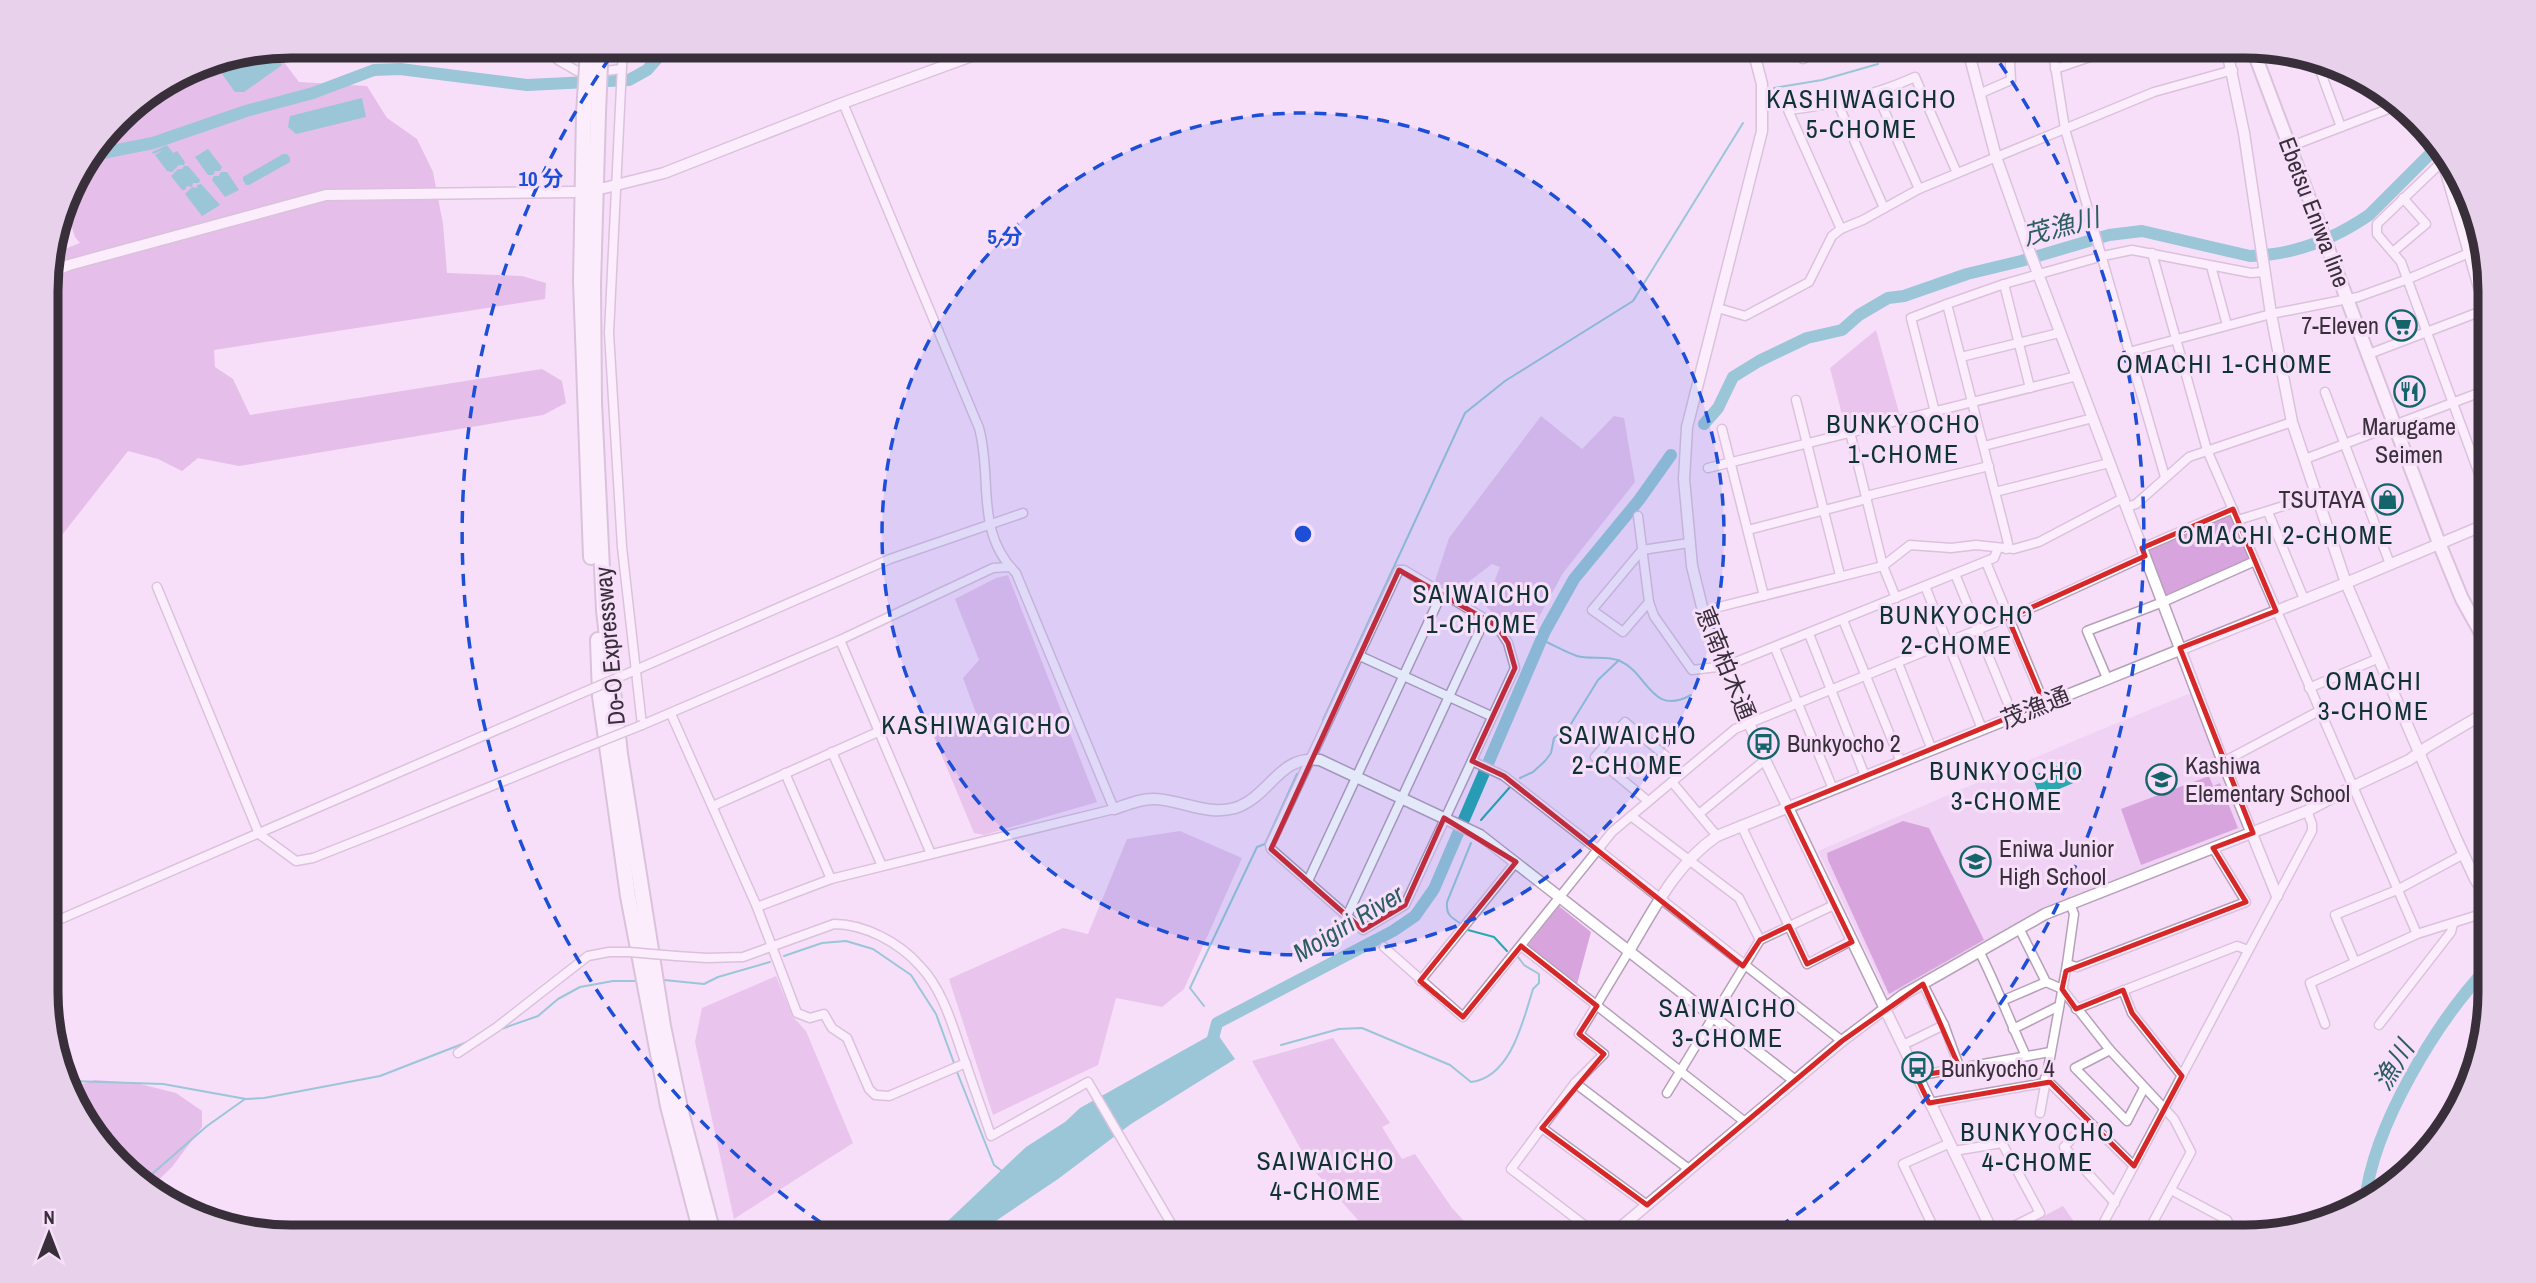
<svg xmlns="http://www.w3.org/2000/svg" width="2536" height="1283" font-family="'Archivo Narrow','Noto Sans JP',sans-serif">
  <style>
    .built { fill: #f0d3f4 }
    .green { fill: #d8a4de }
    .forest { fill: #ce97d4 }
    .water { fill: #29a8b0 }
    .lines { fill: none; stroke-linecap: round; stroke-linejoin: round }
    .stream { stroke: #29a8b0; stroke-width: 2 }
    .river { stroke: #29a8b0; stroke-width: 12 }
    .minor-casing { stroke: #b6a0b9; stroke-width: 11 }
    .tertiary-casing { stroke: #b6a0b9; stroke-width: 13 }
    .primary-casing { stroke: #b6a0b9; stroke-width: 16 }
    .motorway-casing { stroke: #b6a0b9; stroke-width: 18 }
    .minor { stroke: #fff; stroke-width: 8 }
    .tertiary { stroke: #fff; stroke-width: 10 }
    .primary { stroke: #fff; stroke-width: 12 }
    .motorway { stroke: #fff; stroke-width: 14 }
    .minor-bridge-casing { stroke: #b6a0b9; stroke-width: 11; stroke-linecap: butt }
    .motorway-bridge-casing { stroke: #b6a0b9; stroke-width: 18; stroke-linecap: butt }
    .minor-bridge { stroke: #fff; stroke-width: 8 }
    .motorway-bridge { stroke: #fff; stroke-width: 14 }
    .marked { fill: none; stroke: #d62828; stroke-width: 5; stroke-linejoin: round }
    .ring { fill: none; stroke: #1d4ed8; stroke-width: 3.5; stroke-dasharray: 12 9 }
    .labels { text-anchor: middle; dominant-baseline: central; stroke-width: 6; stroke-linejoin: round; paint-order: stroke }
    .street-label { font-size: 24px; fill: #392f3a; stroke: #f7dffa }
    .poi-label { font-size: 24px; fill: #392f3a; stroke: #f7dffa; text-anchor: start }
    .neighbourhood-label { font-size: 26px; letter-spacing: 2px; fill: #0f3234; stroke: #f7dffa }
    .water-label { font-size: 26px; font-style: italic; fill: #2c5e61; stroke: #f7dffa }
    .rim { fill: none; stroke: #392f3a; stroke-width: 9 }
    .centre { fill: #1d4ed8; stroke: #f7dffa; stroke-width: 3.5 }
    .ring-label { font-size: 21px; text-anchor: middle; font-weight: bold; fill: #1d4ed8; stroke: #f7dffa; stroke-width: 6; stroke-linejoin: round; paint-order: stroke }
  </style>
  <rect width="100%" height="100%" fill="#f7dffa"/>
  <path class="built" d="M2193 692 2242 821V829L2060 903 1893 996 1887 995 1818 851 2083 737Z"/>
  <g class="green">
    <path d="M1876 330 1900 416 1846 430 1830 368Z"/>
    <path d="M1541 416 1582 449 1614 416 1624 418 1635 482 1563 573 1535 624 1502 623 1485 605 1500 567 1492 564 1454 593 1435 581 1449 538Z"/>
    <path d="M2230 515 2250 561 2166 597 2147 550Z"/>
    <path d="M1008 575 1097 802 984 835 974 833 932 732 976 713 963 678 979 660 955 599 996 578Z"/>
    <path d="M2209 776 2213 786 2220 783 2238 828 2141 865 2121 809Z"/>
    <path d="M1903 821 1929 828 1984 940 1889 994 1828 860 1827 853Z"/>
    <path d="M1180 831 1242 858 1184 989 1162 1007 1116 998 1098 1065 993 1115 949 979 1063 928 1088 934 1127 839Z"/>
    <path d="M1559 906 1591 932 1577 984 1528 945Z"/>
    <path d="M776 976 793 1017 806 1031 853 1143 734 1219 695 1042 702 1008Z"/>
    <path d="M1333 1038 1390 1123 1382 1127 1402 1159 1415 1154 1452 1208 1479 1237H1373L1310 1166 1252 1061Z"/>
    <path d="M2063 1206 2085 1237H2031L2025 1226Z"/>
  </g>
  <g class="forest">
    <path d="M274 49 299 82 367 86 387 118 417 139 433 172 443 224 447 273 522 276 546 283 545 299 214 350 215 367 233 379 250 415 542 369 562 381 566 403 543 415 239 466 198 458 182 471 158 459 128 451 47 554 46 275 52 254 80 243 75 237 65 206 71 183 129 107 198 64Z"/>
    <path d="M95 1080 136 1083 176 1093 202 1111V1127L172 1167 151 1187 96 1141 74 1089 75 1086Z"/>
  </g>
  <g class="water">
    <path d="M271 50 282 65 244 92H235L222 74 229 58Z"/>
    <path d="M362 98 366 117 296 134 288 127 290 116Z"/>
    <path d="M167 145 173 153 177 151 185 162 184 165H179L172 172 167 171 155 155 163 150 153 154 152 152Z"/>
    <path d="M208 149 222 167 220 171H215L213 175H208L195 157Z"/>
    <path d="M283 154H287L290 158V162L249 185H246L243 180V177Z"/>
    <path d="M184 166H188L200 180 199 183H193L192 187 197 188V185L201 184 220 205 202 216 185 194 192 187 187 186 185 190H182L171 176 178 169H182Z"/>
    <path d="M221 172H227L239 190 225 197 212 180 214 176H219Z"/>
    <path d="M2075 759 2083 779 2040 797 2032 776Z"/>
    <path d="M1216 1032 1235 1059 1131 1124 1058 1179 972 1237H931L1026 1147 1065 1122 1080 1108Z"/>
  </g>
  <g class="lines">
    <g class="stream">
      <path d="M1879 57 1891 53 1899 46"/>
      <path d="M1774 88 1822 80 1878 64"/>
      <path d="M1542 640C1554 645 1565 652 1577 656 1590 660 1607 655 1620 661 1648 673 1651 717 1691 695"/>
      <path d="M1323 720 1465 413 1505 381 1633 301 1743 123"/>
      <path d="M1520 778 1533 772 1545 761 1551 753 1554 738 1569 727 1598 680 1619 660"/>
      <path d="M1481 820 1510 787"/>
      <path d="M1460 923C1450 917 1446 914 1447 902L1471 843"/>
      <path d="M1468 930 1494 937 1507 951"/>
      <path d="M784 956 822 943 846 941 873 949 911 975 936 1014 954 1063"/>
      <path d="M664 980 704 984 718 977 770 962"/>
      <path d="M1204 1006 1190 988 1257 847 1265 844 1297 774"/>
      <path d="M501 1029 538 1016 558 999 580 987 613 981H635"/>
      <path d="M1281 1045 1339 1029 1362 1028 1450 1065 1471 1082C1511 1077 1523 1021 1533 989L1539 983V974L1524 965 1518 957"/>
      <path d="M957 1072 994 1165 1002 1171"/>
      <path d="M71 1081 163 1084 246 1099 264 1098 380 1076 470 1041"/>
      <path d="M144 1181 207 1126 245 1099"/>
    </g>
    <g class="river">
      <path d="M92 155 153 143 246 111 313 93 374 70 400 69 527 85 629 80 647 70 668 46"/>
      <path d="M1704 424 1718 408 1733 377 1759 361 1807 338 1842 330 1859 315 1888 298 1904 296 1967 274 2021 261 2109 235 2142 231 2250 256C2293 255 2334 239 2369 215L2441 143"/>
      <path d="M1211 1046 1217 1023 1393 931 1415 916 1434 889 1545 631 1574 579 1639 500 1671 455"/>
      <path d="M2365 1202C2373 1126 2437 1020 2490 965"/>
    </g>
    <defs>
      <g id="minor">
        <path d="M546 46 558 60 577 71"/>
        <path d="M623 46 609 333 622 547 642 725 840 640 931 854"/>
        <path d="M1794 46 1803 59 1825 46"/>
        <path d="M2052 46 2065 129 2165 477"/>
        <path d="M2317 62 2341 127"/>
        <path d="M2055 69 2122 46"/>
        <path d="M606 71 621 69"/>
        <path d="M1876 92 1919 189"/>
        <path d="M1979 94 2011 80 2009 46"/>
        <path d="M1838 104 1884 208"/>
        <path d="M2289 147 2396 106"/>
        <path d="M2446 158 2377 224V234L2401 262 2489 501"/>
        <path d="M2442 162 2489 326"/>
        <path d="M1841 229 1788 110C1833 105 1873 96 1915 77L1957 173"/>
        <path d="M2394 251 2426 224 2403 198"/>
        <path d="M2152 253 2207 450 2417 934"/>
        <path d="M2211 266 2227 325"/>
        <path d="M2004 284 1947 304 2006 535 2008 544 2006 549"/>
        <path d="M1718 308 1745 316 1809 282 1832 236 1841 229 1863 220 1919 189 2154 92 2233 70"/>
        <path d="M2129 352 2271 314 2358 297 2408 279 2483 247"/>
        <path d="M2369 354 2487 309"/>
        <path d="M1961 357 2059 333"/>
        <path d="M2030 388 2004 284 2103 256 2132 250 2251 273 2264 272"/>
        <path d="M2325 392 2390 564"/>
        <path d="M1796 400 1840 575"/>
        <path d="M1935 412 1911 318 1947 304"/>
        <path d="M1722 429 1764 596"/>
        <path d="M1850 432 1883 566 1896 598"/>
        <path d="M1984 446 2093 418"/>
        <path d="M2305 459 2489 389"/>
        <path d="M1708 468 2077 376"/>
        <path d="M1995 492 2109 463"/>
        <path d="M1866 496 1989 466"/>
        <path d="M2127 507 2136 504 2189 457 2292 422"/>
        <path d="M2268 512 2304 599"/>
        <path d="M1638 516 1649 602"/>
        <path d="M2238 520 2316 496"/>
        <path d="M1748 530 1867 499"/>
        <path d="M1689 543 1642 550 1592 610 1623 632 1649 602 1654 616 1692 670 1726 666 1994 558 1998 548"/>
        <path d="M2142 548 2233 509"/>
        <path d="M1986 562 2044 703"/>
        <path d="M1399 570H1404L1497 626 1508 643 1515 668 1405 905 1363 930 1271 849 1270 845Z"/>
        <path d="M1955 574 2013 716"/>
        <path d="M1925 586 1982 729"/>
        <path d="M157 587 259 834 296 861 313 858 389 828 587 747"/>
        <path d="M1703 611 1883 566 1910 545 1951 548 1976 545 2014 549 2039 542 2123 498"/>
        <path d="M1843 620 1901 762"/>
        <path d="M1809 634 1865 776"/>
        <path d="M840 640 993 568 1009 567"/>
        <path d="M1775 648 1833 789"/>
        <path d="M1360 656 1491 716"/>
        <path d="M1898 663 1932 750"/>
        <path d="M631 672 890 559 1023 513"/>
        <path d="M2107 678 2087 631 2163 602 2255 561"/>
        <path d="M2309 688 2379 658"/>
        <path d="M671 714 757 907 797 1013 810 1018 824 1014 832 1028 847 1038 869 1089 875 1095 889 1096 966 1063"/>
        <path d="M832 752 882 866"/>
        <path d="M1472 761 1504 776 1842 1041"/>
        <path d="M2223 762 2319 711"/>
        <path d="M785 773 831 879"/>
        <path d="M1672 782 1717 836"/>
        <path d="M1648 801 1595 757 1625 722 1668 758 1682 773"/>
        <path d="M713 806 880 731"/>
        <path d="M1699 814 1765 760"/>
        <path d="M1631 816 1739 898 1760 940"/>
        <path d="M1741 825 1807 964 1851 941"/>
        <path d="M1308 881 1442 593"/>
        <path d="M757 907 831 879 1114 809 1016 573C974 531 993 478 979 428L843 103"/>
        <path d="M1347 916 1485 619"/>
        <path d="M47 925 582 693"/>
        <path d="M2019 928 2046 982 2062 989 2110 1050 2174 1119 2191 1152 2145 1237"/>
        <path d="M1521 946 1745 1122"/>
        <path d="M1384 947 1463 1017 1612 832 1735 729 2038 605 2145 556"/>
        <path d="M1979 951C1997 986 2010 1022 2026 1056"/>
        <path d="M676 956 707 958 743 957 834 924C865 924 900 943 920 966 945 992 954 1032 966 1064 974 1088 983 1112 991 1136L1088 1082 1179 1237"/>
        <path d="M2355 962 2335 915 2397 890 2464 854"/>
        <path d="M2067 964 2077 967 2246 902 2213 848"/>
        <path d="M1420 981 1516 862"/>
        <path d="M1923 984 1944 1025 1960 1069"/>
        <path d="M2123 990 2132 1013 2182 1076"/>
        <path d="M2004 1000 2046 982"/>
        <path d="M2076 1009 2237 946 2248 950"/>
        <path d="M2325 1024 2310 983 2417 934 2478 915 2490 900"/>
        <path d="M2379 1025 2451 932 2453 924"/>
        <path d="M2013 1029 2059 1006"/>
        <path d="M1903 1045 1944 1025"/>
        <path d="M2110 1050 2075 1068 2127 1121 2144 1088"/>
        <path d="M458 1053 497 1027 588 956 609 952H629"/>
        <path d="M1916 1076 2050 1052"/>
        <path d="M2045 1078 2134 1166"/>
        <path d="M1575 1083 1690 1170"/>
        <path d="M1667 1093 1760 940 1834 905"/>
        <path d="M1929 1103 2044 1083"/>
        <path d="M2040 1113 2067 964 2074 914 2070 903"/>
        <path d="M2088 1122 2064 1147 2115 1203"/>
        <path d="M1542 1128 1647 1205"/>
        <path d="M2441 1128 2455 1094 2473 1066"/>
        <path d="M1954 1151 2002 1143 2040 1213 1992 1237"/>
        <path d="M2171 1190 2227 1220 2236 1237"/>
        <path d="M2151 1226 2171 1237"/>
        <path d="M1600 1237 1511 1169 1575 1083 1604 1054 1579 1034 1629 951"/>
        <path d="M1938 1237 1903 1164 1950 1143"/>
        <path d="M2096 1237 2312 831V824L2307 811"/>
      </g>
      <g id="tertiary">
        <path d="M1752 46 1762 84V131L1687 427 1684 479 1692 566 1703 611 1718 651 1765 760 1995 1237"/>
        <path d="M1967 46 1996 157 2029 250 2223 762 2277 896"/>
        <path d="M2226 46 2244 133 2271 314 2292 422 2346 583 2456 838 2475 879 2490 902"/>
        <path d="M604 188 664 173 843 103 999 46"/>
        <path d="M46 274 69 265 326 195 574 192"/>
        <path d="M1114 809C1126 805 1142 798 1155 799 1182 800 1207 816 1235 808 1270 797 1279 754 1320 760L1480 835 1794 1080"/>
        <path d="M1629 951C1654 909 1676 864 1717 836L2346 583 2489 523"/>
        <path d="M1609 1237 1842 1041 1903 995 2045 914 2307 811 2352 787 2409 760 2427 747 2490 710"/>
      </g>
      <path id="primary" d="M2252 47 2439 543 2462 599 2490 649"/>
      <g id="motorway">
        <path d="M600 64 601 46"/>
        <path d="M587 66 589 46"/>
        <path d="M584 113 581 281 591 557"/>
        <path d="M598 113 593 284 594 402 604 610 620 754 663 1026 680 1108 714 1237"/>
        <path d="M598 640 600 696 628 896 668 1106 702 1237"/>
      </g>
    </defs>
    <use href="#minor" class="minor-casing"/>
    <use href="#tertiary" class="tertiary-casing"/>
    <use href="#primary" class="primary-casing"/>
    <use href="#motorway" class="motorway-casing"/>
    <use href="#minor" class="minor"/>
    <use href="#tertiary" class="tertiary"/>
    <use href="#primary" class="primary"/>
    <use href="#motorway" class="motorway"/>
    <defs>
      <g id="minor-bridge">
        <path d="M582 693 631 672"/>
        <path d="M587 747 642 725"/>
        <path d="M629 952 676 956"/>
      </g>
      <g id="motorway-bridge">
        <path d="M584 113 587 66"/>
        <path d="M598 113 600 64"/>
      </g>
    </defs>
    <use href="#minor-bridge" class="minor-bridge-casing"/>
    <use href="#motorway-bridge" class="motorway-bridge-casing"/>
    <use href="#minor-bridge" class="minor-bridge"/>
    <use href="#motorway-bridge" class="motorway-bridge"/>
  </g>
  <path d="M0 0H2536V1283H0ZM2233 509 2276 611 2180 648 2253 833 2213 848 2246 902 2066 971 2062 989 2076 1009 2123 990 2132 1013 2182 1076 2134 1166 2050 1082 1929 1103 1916 1076 1960 1069 1923 984 1842 1041 1647 1205 1542 1128 1604 1054 1579 1034 1597 1006 1521 946 1463 1017 1420 981 1516 862 1444 818 1405 905 1363 930 1271 849 1399 570 1497 626 1508 643 1515 668 1472 761 1504 776 1743 966 1760 940 1789 926 1807 964 1852 942 1787 808 2044 703 2008 618 2145 556 2142 548Z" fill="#f7dffa" fill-opacity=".55" fill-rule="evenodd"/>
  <path class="marked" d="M2233 509 2276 611 2180 648 2253 833 2213 848 2246 902 2066 971 2062 989 2076 1009 2123 990 2132 1013 2182 1076 2134 1166 2050 1082 1929 1103 1916 1076 1960 1069 1923 984 1842 1041 1647 1205 1542 1128 1604 1054 1579 1034 1597 1006 1521 946 1463 1017 1420 981 1516 862 1444 818 1405 905 1363 930 1271 849 1399 570 1497 626 1508 643 1515 668 1472 761 1504 776 1743 966 1760 940 1789 926 1807 964 1852 942 1787 808 2044 703 2008 618 2145 556 2142 548Z"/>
  <circle cx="1303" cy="534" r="421" fill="#1d4ed8" fill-opacity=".12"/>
  <g class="ring">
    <circle cx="1303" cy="534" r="421"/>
    <path d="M839 1235A841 841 0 0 1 618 46M1988 46A841 841 0 0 1 1767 1235"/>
  </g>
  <defs>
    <symbol id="supermarket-ring" viewBox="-11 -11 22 22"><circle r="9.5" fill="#f7dffa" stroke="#156469" stroke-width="1.5"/><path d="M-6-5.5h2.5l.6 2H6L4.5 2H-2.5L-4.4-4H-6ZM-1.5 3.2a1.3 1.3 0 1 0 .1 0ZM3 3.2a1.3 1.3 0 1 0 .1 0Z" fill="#156469"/></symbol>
    <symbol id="restaurant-ring" viewBox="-11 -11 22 22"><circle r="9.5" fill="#f7dffa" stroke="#156469" stroke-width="1.5"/><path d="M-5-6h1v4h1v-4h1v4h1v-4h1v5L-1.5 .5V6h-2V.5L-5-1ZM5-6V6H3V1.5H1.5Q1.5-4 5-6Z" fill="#156469"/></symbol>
    <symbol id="shop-ring" viewBox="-11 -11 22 22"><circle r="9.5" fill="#f7dffa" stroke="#156469" stroke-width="1.5"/><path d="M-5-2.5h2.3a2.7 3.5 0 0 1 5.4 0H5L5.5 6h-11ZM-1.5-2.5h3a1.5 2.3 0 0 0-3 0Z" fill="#156469"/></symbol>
    <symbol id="bus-ring" viewBox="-11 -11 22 22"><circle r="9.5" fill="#f7dffa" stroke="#156469" stroke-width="1.5"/><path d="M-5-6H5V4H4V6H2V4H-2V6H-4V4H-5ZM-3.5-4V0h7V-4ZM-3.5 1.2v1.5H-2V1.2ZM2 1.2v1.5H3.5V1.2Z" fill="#156469"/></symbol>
    <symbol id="school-ring" viewBox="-11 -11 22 22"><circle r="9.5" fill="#f7dffa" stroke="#156469" stroke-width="1.5"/><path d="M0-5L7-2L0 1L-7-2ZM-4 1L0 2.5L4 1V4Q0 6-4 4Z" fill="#156469"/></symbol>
  </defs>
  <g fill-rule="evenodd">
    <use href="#supermarket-ring" x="2384" y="308" width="35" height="35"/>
    <use href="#restaurant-ring" x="2392" y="374" width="35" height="35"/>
    <use href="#shop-ring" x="2370" y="482" width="35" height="35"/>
    <use href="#bus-ring" x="1746" y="726" width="35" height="35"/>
    <use href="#school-ring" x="2144" y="762" width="35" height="35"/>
    <use href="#school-ring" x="1958" y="844" width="35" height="35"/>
    <use href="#bus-ring" x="1900" y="1050" width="35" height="35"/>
  </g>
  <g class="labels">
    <g class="street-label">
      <text transform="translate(2315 212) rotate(69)">Ebetsu Eniwa line</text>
      <text transform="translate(609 646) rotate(-95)">Do-O Expressway</text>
      <text transform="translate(1726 663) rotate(68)">恵南柏木通</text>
      <text transform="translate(2035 707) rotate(-22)">茂漁通</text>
    </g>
    <g class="poi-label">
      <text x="2379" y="325" text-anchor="end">7-Eleven</text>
      <text x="2409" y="426" text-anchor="middle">Marugame<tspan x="2409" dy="28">Seimen</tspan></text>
      <text x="2365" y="499" text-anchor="end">TSUTAYA</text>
      <text x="1787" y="743">Bunkyocho 2</text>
      <text x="2185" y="765">Kashiwa<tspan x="2185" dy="28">Elementary School</tspan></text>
      <text x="1999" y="848">Eniwa Junior<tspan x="1999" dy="28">High School</tspan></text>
      <text x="1941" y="1068">Bunkyocho 4</text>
    </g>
    <g class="neighbourhood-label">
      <text x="1862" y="98">KASHIWAGICHO<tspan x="1862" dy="30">5-CHOME</tspan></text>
      <text x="2225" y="363">OMACHI 1-CHOME</text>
      <text x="1904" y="423">BUNKYOCHO<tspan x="1904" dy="30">1-CHOME</tspan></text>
      <text x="2286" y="534">OMACHI 2-CHOME</text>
      <text x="1482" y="593">SAIWAICHO<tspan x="1482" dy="30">1-CHOME</tspan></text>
      <text x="1957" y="614">BUNKYOCHO<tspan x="1957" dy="30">2-CHOME</tspan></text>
      <text x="2374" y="680">OMACHI<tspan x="2374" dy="30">3-CHOME</tspan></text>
      <text x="977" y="724">KASHIWAGICHO</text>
      <text x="1628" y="734">SAIWAICHO<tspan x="1628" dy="30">2-CHOME</tspan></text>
      <text x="2007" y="770">BUNKYOCHO<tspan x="2007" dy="30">3-CHOME</tspan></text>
      <text x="1728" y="1007">SAIWAICHO<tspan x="1728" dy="30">3-CHOME</tspan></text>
      <text x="2038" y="1131">BUNKYOCHO<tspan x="2038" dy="30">4-CHOME</tspan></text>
      <text x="1326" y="1160">SAIWAICHO<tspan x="1326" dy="30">4-CHOME</tspan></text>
    </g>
    <g class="water-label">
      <text transform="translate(2061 226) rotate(-15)">茂漁川</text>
      <text transform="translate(1348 923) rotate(-31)">Moigiri River</text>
      <text transform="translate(2393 1065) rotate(-59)">漁川</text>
    </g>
  </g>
  <path d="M0 0H2536V1283H0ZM291 58H2245A233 233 0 0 1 2478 291V992A233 233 0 0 1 2245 1225H291A233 233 0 0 1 58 992V291A233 233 0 0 1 291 58Z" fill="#e8d1eb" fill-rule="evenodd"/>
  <path class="rim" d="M291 58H2245A233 233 0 0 1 2478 291V992A233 233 0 0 1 2245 1225H291A233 233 0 0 1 58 992V291A233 233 0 0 1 291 58Z"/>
  <circle cx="1303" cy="534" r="10" class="centre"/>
  <g class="ring-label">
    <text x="541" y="186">10 分</text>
    <text x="1005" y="244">5 分</text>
  </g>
  <g transform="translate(49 1234)" stroke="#f7dffa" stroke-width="5" paint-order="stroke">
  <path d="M0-5L12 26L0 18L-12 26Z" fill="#392f3a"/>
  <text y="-10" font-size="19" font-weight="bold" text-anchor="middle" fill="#392f3a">N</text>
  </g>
</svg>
